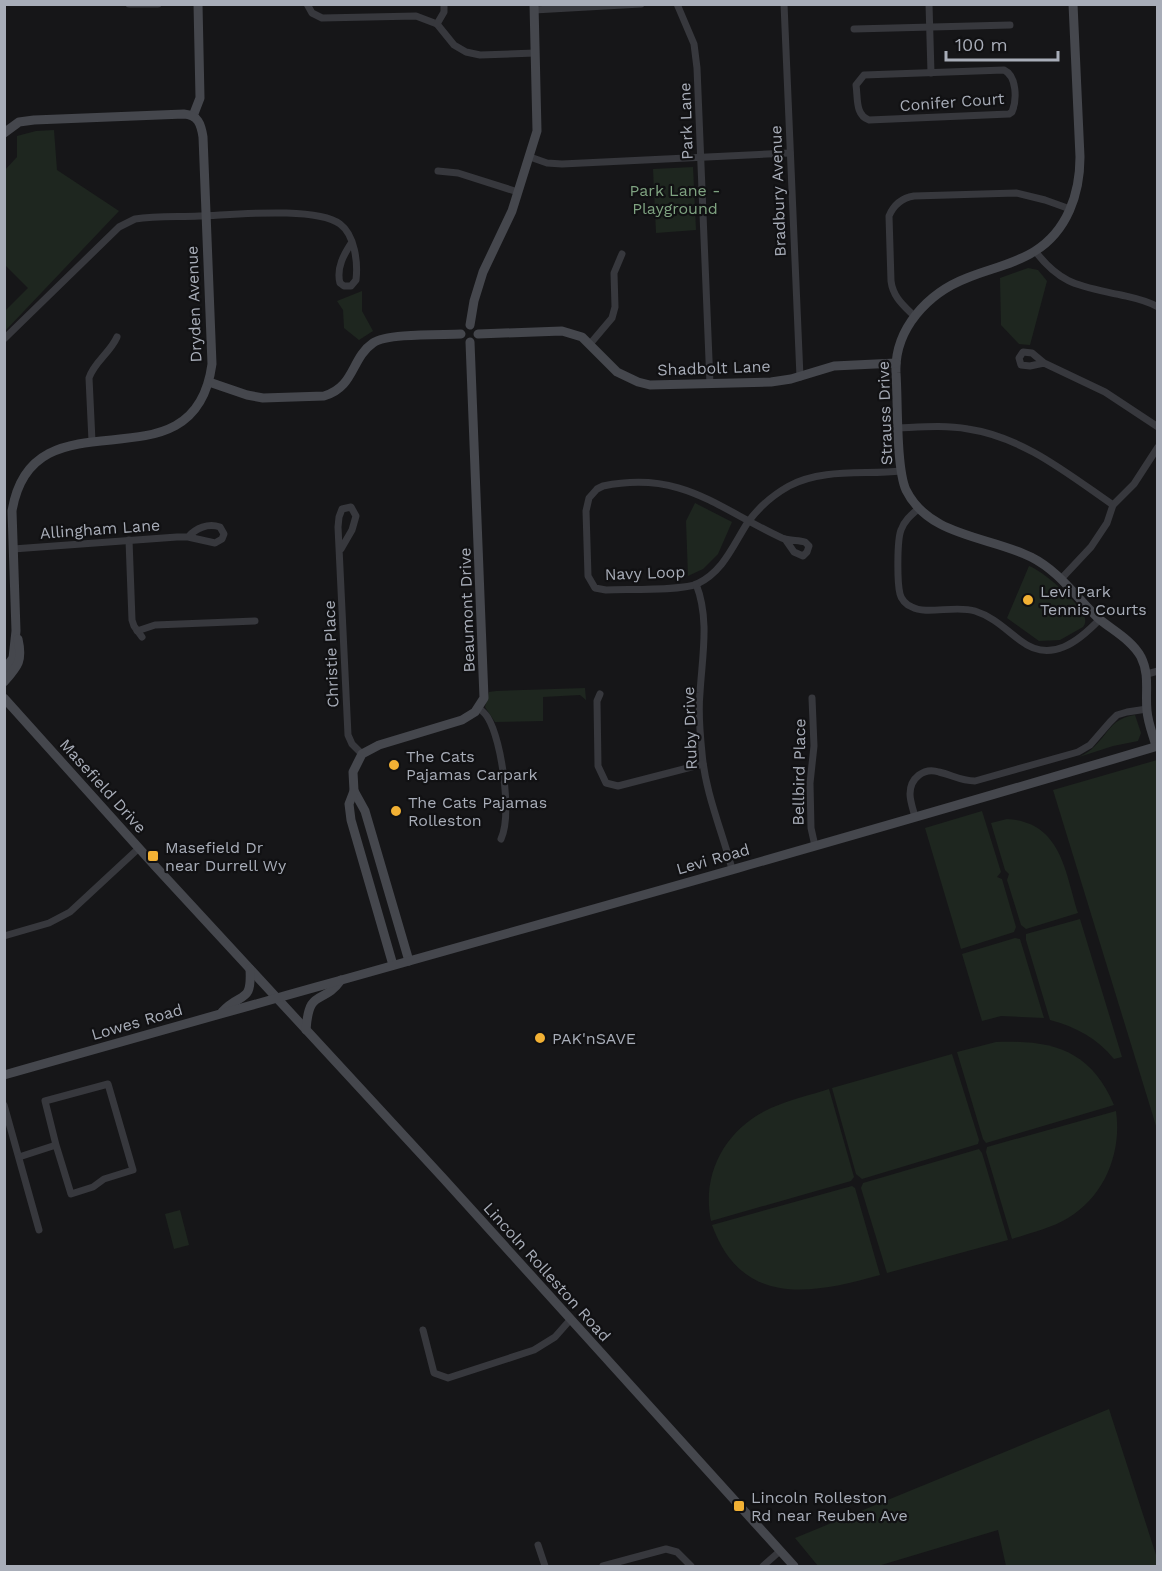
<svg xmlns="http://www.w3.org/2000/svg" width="1162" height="1571" font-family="'Work Sans',sans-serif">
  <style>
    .green { fill: #1e261f }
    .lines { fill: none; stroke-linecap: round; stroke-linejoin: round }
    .street { stroke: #37383d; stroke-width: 7 }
    .secondary { stroke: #45474d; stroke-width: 9 }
    .poi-dot { fill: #f2b134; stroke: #111113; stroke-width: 2 }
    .labels { text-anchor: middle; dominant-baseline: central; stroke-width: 4.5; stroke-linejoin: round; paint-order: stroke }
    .street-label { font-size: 16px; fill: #a8adb8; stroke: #111113 }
    .park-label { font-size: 16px; fill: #7fa381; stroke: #111113 }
    .poi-label { font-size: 16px; fill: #a8adb8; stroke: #111113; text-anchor: start }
  </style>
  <rect width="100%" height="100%" fill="#161618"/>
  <g class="green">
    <path d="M54 130 57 170 119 211 5 331V311L28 288 5 265V170L17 157V136L36 131Z"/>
    <path d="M693 167 696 230 656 233 653 169Z"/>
    <path d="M1028 268 1038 270 1047 281 1030 345 1019 344 1001 325 1000 278Z"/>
    <path d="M362 291V311L373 331 359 340 344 328 343 310 337 301Z"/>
    <path d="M695 503 732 522 718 554 703 569 688 576 686 521Z"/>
    <path d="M1029 566C1042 570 1078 602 1083 614 1086 619 1086 623 1083 627L1060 640 1039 641 1007 618Z"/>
    <path d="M585 688 586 700 580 695 543 697V721L495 722 485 707 489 692 496 691Z"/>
    <path d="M1135 715 1141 733 1138 741 1113 746 1079 757C1085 754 1090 751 1095 746 1110 731 1111 719 1135 715Z"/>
    <path d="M1157 760H1158L1157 1129 1053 790Z"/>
    <path d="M982 811 1001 872 997 877 1002 879 1016 927 1014 932 961 949 925 828Z"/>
    <path d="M1007 819C1061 822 1065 871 1078 913L1026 929 1021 925 1007 880 1009 874 1005 870 991 823Z"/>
    <path d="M1080 919 1122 1057 1114 1059C1097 1038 1076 1027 1050 1020L1026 940V934Z"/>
    <path d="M1015 938 1020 939 1044 1018 1001 1016 982 1021 962 954Z"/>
    <path d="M996 1042C1053 1040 1090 1050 1114 1105L986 1143 983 1139 957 1052Z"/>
    <path d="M952 1054 979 1140 978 1144 862 1179 856 1174 832 1088Z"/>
    <path d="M829 1089 854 1177 851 1181 711 1221C701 1173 726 1128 771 1108 789 1100 810 1095 829 1089Z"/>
    <path d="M1116 1111C1122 1152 1105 1196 1068 1218 1052 1228 1030 1233 1012 1239L986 1152 987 1147Z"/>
    <path d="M979 1149 982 1153 1008 1240 887 1273 861 1188 863 1183Z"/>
    <path d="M852 1186 855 1188 880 1275C812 1294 742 1308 712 1225Z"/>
    <path d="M180 1210 189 1245 174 1249 165 1214Z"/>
    <path d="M1109 1409 1157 1558V1566H1006L998 1530 878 1566H818L795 1538Z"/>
  </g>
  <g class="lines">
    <g class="street">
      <path d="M129 4H158"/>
      <path d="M307 4 312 13 322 18 416 16 437 24 454 45 466 52 480 55 535 53"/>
      <path d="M677 4 694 44 697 68 710 384"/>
      <path d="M784 4 800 377"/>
      <path d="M929 4 931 73"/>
      <path d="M534 10 641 4"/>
      <path d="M437 24 444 12V4"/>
      <path d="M854 29 1010 25"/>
      <path d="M1004 70C1017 76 1017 100 1012 112L1009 114 869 120C855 115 858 98 856 85L864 75Z"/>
      <path d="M530 157 547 163 562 164 790 153"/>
      <path d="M438 171 458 173 518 192"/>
      <path d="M1035 251C1062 286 1081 286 1121 295 1134 298 1146 300 1158 307"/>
      <path d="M914 316C903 305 893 297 891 281L889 216C894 204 902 198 914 196L1016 193 1045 200 1070 209"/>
      <path d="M4 339 119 227 135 219C156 216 178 217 199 216 231 215 315 206 340 224 355 235 358 263 356 280L351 286H344L340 283C336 268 344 254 352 242"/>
      <path d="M590 344 612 318 615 307 614 273 622 254"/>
      <path d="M1044 363 1030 366 1021 365 1019 358 1023 352 1032 353 1044 363 1105 392 1158 427"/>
      <path d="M899 428C922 427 945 425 968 429 1023 437 1068 474 1113 505"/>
      <path d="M92 441 89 378C94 362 110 353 117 337"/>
      <path d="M918 509C911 515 904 521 901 530 897 540 897 582 900 594 901 599 906 605 912 607 926 615 956 605 975 611 994 617 1006 630 1021 641 1051 664 1079 641 1100 619"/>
      <path d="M785 539 794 552 803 556 807 552 809 546 805 542C798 540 789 541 782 538 717 508 682 470 603 486L597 489 589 498 586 511 588 576 595 588 606 590C628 589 680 591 697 584 724 571 733 545 748 522 759 507 773 495 789 486 823 468 864 475 901 471"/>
      <path d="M129 540 132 620 134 626 142 637"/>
      <path d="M13 549 177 537H188L215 543 222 539 224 534 220 527C208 523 196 528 188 537"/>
      <path d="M341 549 352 530 356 516 351 507 342 509 339 517 338 527 348 735 352 744 362 754"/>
      <path d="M1061 579 1091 547 1107 523 1113 505 1134 484 1158 447"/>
      <path d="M696 584C710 619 702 657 700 693 698 713 700 734 702 753 705 792 722 831 732 869"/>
      <path d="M137 631 155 625 255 621"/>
      <path d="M1147 674 1158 671"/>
      <path d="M600 694 597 701 598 766 606 783 618 786 703 764"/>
      <path d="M812 698 814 746 810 783 811 828 815 846"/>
      <path d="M479 708C482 711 486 714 488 718 502 741 512 815 501 839"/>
      <path d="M915 817C913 809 910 801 910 794 910 778 924 767 939 772 952 775 961 781 975 781L1078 752 1090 745 1110 722 1117 715 1127 712 1147 709"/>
      <path d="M4 936 49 923 70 912 139 848"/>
      <path d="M4 1105 39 1230"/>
      <path d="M19 1157 56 1145 45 1101 108 1084 133 1170 104 1179 93 1187 71 1194 56 1145"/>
      <path d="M423 1330 434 1373 448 1378 534 1350 555 1337 570 1320"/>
      <path d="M538 1545 545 1566"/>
      <path d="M603 1566 666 1549 677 1552 691 1566"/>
      <path d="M763 1566 780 1551"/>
    </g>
    <g class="secondary">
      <path d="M1073 4 1080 157C1080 194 1067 231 1035 251 1015 264 989 269 967 278 928 293 894 329 896 373 898 401 896 468 906 490 929 537 989 536 1031 557 1059 571 1076 597 1098 618 1112 630 1132 640 1141 657 1150 675 1145 692 1147 711 1148 723 1153 735 1156 746"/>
      <path d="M193 116 200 98 198 4"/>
      <path d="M4 133 19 122 34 120 184 114C198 115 201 124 203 137L212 364C194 497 33 384 12 511L16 631 13 658 4 670"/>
      <path d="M470 325 474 301 483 272 512 211 537 131 534 4"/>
      <path d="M478 334 562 331 582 337 617 372 638 382 650 385 771 382 791 379 834 366 896 363"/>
      <path d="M209 382 247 395 263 398 324 396C355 387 351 358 373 343 387 333 442 335 461 334"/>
      <path d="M4 682C18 666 23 661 18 639"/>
      <path d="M4 698 155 866 443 1178 794 1566"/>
      <path d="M354 791 365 811 409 961"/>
      <path d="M393 965 351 820 349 804 354 791 353 772 362 754 379 745 462 720 475 712 484 698 470 342"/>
      <path d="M222 1012C241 991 252 1005 250 969"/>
      <path d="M306 1030C309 986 323 1006 341 980"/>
      <path d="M4 1075C389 966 775 860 1158 746"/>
    </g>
  </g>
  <g class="poi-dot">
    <circle cx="1028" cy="600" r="6"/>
    <circle cx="394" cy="765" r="6"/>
    <circle cx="396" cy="811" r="6"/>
    <rect x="147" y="850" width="12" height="12" rx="3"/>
    <circle cx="540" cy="1038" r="6"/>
    <rect x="733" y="1500" width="12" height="12" rx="3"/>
  </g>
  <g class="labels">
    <g class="street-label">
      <text transform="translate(952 102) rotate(-4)">Conifer Court</text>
      <text transform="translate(686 121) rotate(-92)">Park Lane</text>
      <text transform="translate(778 191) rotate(-92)">Bradbury Avenue</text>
      <text transform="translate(194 304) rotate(-92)">Dryden Avenue</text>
      <text transform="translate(714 368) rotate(-2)">Shadbolt Lane</text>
      <text transform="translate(885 413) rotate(-92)">Strauss Drive</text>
      <text transform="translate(100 529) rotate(-4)">Allingham Lane</text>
      <text transform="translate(645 573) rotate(-2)">Navy Loop</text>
      <text transform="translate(467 610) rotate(-92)">Beaumont Drive</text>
      <text transform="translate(331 654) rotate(-92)">Christie Place</text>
      <text transform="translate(690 728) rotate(-92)">Ruby Drive</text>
      <text transform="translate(799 772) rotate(-89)">Bellbird Place</text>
      <text transform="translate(103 786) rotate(48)">Masefield Drive</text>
      <text transform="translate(713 859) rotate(-16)">Levi Road</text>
      <text transform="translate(137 1022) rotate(-16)">Lowes Road</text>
      <text transform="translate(547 1272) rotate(48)">Lincoln Rolleston Road</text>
    </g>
    <g class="park-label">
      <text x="675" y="190">Park Lane -<tspan x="675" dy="18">Playground</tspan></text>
    </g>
    <g class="poi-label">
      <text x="1040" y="591">Levi Park<tspan x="1040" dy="18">Tennis Courts</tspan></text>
      <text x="406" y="756">The Cats<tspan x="406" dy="18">Pajamas Carpark</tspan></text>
      <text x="408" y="802">The Cats Pajamas<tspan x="408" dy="18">Rolleston</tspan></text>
      <text x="165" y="847">Masefield Dr<tspan x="165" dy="18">near Durrell Wy</tspan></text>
      <text x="552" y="1038">PAK'nSAVE</text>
      <text x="751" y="1497">Lincoln Rolleston<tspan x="751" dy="18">Rd near Reuben Ave</tspan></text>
    </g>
  </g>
  <rect width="1162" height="1571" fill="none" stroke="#a8adb8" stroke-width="12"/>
  <path d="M946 51v9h112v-9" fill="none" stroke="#a8adb8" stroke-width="3"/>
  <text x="955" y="51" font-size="18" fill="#a8adb8" stroke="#111113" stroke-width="4.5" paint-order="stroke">100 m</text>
</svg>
